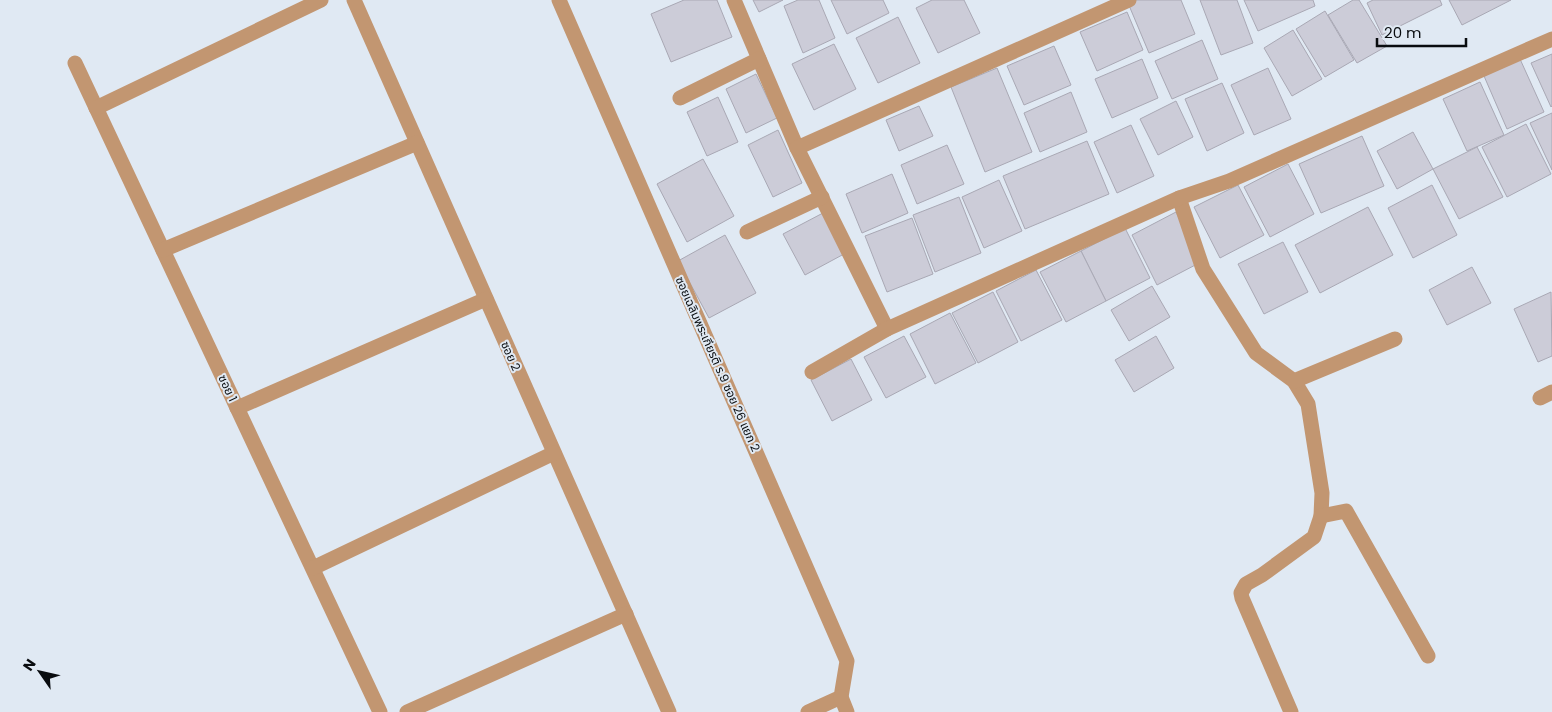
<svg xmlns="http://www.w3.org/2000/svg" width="1552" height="712" font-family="Poppins,'Noto Sans Thai',sans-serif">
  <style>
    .building { fill: #ccccd8; stroke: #a9a8b4 }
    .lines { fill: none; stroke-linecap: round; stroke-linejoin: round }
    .minor { stroke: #c29671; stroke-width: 15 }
    .labels { text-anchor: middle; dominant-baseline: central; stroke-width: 4; stroke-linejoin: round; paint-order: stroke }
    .street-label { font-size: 12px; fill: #090c0f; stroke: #e0e9f3 }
  </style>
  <rect width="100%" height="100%" fill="#e0e9f3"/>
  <g class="building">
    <path d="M684 0H717L732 37 671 62 651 14Z"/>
    <path d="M753 0H783L759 12Z"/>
    <path d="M798 0H819L835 38 803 53 784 6Z"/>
    <path d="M831 0H883L889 13 847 34Z"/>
    <path d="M932 0H964L980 33 938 53 916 8Z"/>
    <path d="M1135 0H1181L1195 34 1149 53 1128 3Z"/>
    <path d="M1200 0H1237L1253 43 1221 55Z"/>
    <path d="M1244 0H1313L1315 6 1258 31Z"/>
    <path d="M1353 0H1359L1387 46 1357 63 1328 15Z"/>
    <path d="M1373 0H1440L1442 5 1382 35 1367 3Z"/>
    <path d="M1449 0H1511L1462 25Z"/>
    <path d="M1325 11 1354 60 1325 77 1296 29Z"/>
    <path d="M1127 12 1143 50 1097 71 1080 32Z"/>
    <path d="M898 17 920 63 878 83 856 38Z"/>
    <path d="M1293 30 1322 79 1292 96 1264 48Z"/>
    <path d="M1202 40 1218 79 1172 99 1155 61Z"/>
    <path d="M834 44 856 89 814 110 792 64Z"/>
    <path d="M1054 46 1071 85 1024 105 1007 66Z"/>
    <path d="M1552 54V106L1551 107 1531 63Z"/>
    <path d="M1142 59 1158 98 1112 118 1095 79Z"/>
    <path d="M1520 59 1544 112 1507 129 1484 76Z"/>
    <path d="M997 68 1032 152 985 172 951 87Z"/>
    <path d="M1268 68 1291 119 1254 135 1231 85Z"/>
    <path d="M756 74 777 118 746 133 726 89Z"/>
    <path d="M1480 82 1504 135 1467 151 1443 99Z"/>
    <path d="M1222 83 1244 133 1207 151 1185 99Z"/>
    <path d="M1071 92 1087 132 1040 152 1024 113Z"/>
    <path d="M718 97 738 142 707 156 687 112Z"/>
    <path d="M1176 101 1193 137 1158 155 1140 119Z"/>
    <path d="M919 106 933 136 899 151 886 120Z"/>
    <path d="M1552 113V170L1530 123Z"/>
    <path d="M1526 124 1551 174 1507 197 1482 147Z"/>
    <path d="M1131 125 1154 176 1117 193 1094 142Z"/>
    <path d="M778 130 802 183 773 197 748 145Z"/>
    <path d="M1413 132 1433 169 1397 189 1377 151Z"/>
    <path d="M1362 136 1384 186 1321 213 1299 164Z"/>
    <path d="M1087 141 1109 194 1025 229 1003 176Z"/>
    <path d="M947 145 964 184 917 204 901 165Z"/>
    <path d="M1477 147 1503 197 1459 219 1433 169Z"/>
    <path d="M703 159 734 216 687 242 657 184Z"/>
    <path d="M1288 164 1314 214 1270 237 1244 187Z"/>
    <path d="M892 174 908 213 862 233 846 194Z"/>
    <path d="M999 180 1022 231 984 248 962 197Z"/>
    <path d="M1238 185 1264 235 1220 258 1194 207Z"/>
    <path d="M1432 185 1457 235 1413 258 1388 208Z"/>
    <path d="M959 197 981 253 935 272 913 215Z"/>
    <path d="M1368 207 1393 255 1320 293 1295 245Z"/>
    <path d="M1176 212 1201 262 1157 285 1132 235Z"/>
    <path d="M823 213 844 254 805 275 783 234Z"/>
    <path d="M912 218 933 274 887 292 865 236Z"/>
    <path d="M1125 228 1150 278 1106 301 1081 251Z"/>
    <path d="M725 235 756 293 709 318 678 261Z"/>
    <path d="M1283 242 1308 292 1264 314 1238 264Z"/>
    <path d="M1081 251 1106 301 1066 322 1040 272Z"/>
    <path d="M1472 267 1491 303 1447 325 1429 290Z"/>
    <path d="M1036 270 1062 320 1021 341 996 291Z"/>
    <path d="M1152 286 1170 317 1129 341 1111 310Z"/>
    <path d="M993 292 1018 342 978 363 952 313Z"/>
    <path d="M1551 292 1552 356 1538 362 1514 309Z"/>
    <path d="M950 313 976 363 935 384 910 334Z"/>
    <path d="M904 336 926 377 886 398 864 357Z"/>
    <path d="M1156 336 1174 368 1134 392 1115 360Z"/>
    <path d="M851 359 872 400 832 421 811 380Z"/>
  </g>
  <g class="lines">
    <g class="minor">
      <path d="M354 0 669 712"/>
      <path d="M559 0 847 661 841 697 808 712"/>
      <path d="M734 0 797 148 887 329"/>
      <path d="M75 63 380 712"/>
      <path d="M680 98 759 59"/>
      <path d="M96 108 321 0"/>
      <path d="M797 148 1129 0"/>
      <path d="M1179 198 1203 269 1256 353 1294 381 1308 404 1322 493 1321 516 1314 537 1262 575 1246 584 1241 593 1242 598 1291 712"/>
      <path d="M747 232 822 197"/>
      <path d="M163 250 417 143"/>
      <path d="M812 372 887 329 1179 198 1229 181 1552 39"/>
      <path d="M1294 381 1395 339"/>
      <path d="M1540 398 1552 392"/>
      <path d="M237 408 486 299"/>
      <path d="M1321 516 1346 511 1428 656"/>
      <path d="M313 568 554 453"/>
      <path d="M841 697 847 712"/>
      <path d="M407 712 626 614"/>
    </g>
  </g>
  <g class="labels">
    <g class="street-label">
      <text transform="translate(511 356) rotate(66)">ซอย 2</text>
      <text transform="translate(718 364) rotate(66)">ซอยเฉลิมพระเกียรติ ร.9 ซอย 26 แยก 2</text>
      <text transform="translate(228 388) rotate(65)">ซอย 1</text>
    </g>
  </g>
  <g transform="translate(40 672) rotate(304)" stroke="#e0e9f3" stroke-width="4" paint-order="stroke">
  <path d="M0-4L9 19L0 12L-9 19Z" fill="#090c0f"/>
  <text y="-8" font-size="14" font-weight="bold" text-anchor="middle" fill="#090c0f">N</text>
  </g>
  <path d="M1377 38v8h89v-8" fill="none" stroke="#090c0f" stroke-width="2.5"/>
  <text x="1384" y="38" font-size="15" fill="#090c0f" stroke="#e0e9f3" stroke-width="4" paint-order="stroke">20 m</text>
</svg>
